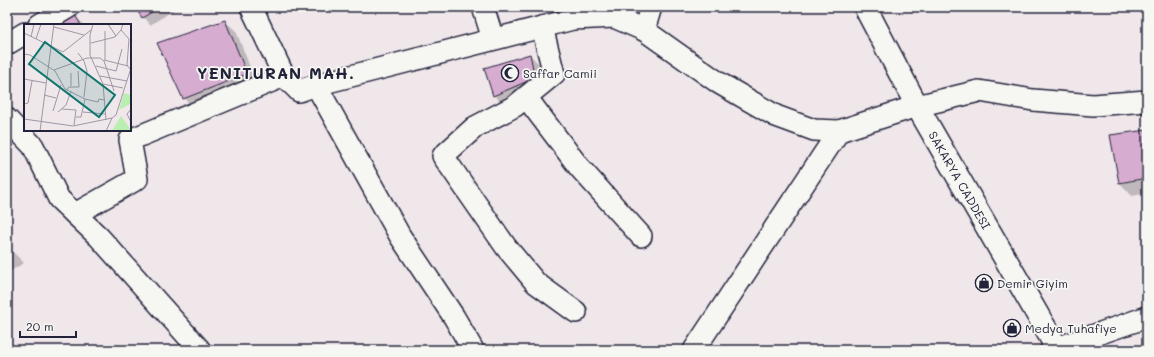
<svg xmlns="http://www.w3.org/2000/svg" width="1154" height="357" font-family="Mali,sans-serif">
  <style>
    .shadow { fill: #0003 }
    .building { fill: #d7acd1; stroke: #22223b }
    .lines { fill: none; stroke-linecap: round; stroke-linejoin: round }
    .minor-casing { stroke: #22223b; stroke-width: 24 }
    .tertiary-casing { stroke: #22223b; stroke-width: 25 }
    .minor { stroke: #f6f6f2; stroke-width: 21 }
    .tertiary { stroke: #f6f6f2; stroke-width: 22 }
    .labels { text-anchor: middle; dominant-baseline: central; stroke-width: 3.5; stroke-linejoin: round; paint-order: stroke }
    .poi-label { font-size: 12px; fill: #22223b; stroke: #f6f6f2; text-anchor: start }
    .street-label { font-size: 12px; fill: #22223b; stroke: #f6f6f2 }
    .district-label { font-size: 16px; font-weight: bold; letter-spacing: 1px; fill: #22223b; stroke: #f6f6f2 }
    .inset-road { fill: none; stroke: #9e98a5; stroke-width: 1 }
    .view { fill: #0f766e; fill-opacity: 0.15; stroke: #0f766e; stroke-width: 2 }
    .inset-edge { fill: none; stroke: #22223b; stroke-width: 2 }
  </style>
  <rect width="100%" height="100%" fill="#f0e7eb"/>
  <filter id="ink" filterUnits="userSpaceOnUse"><feTurbulence type="fractalNoise" baseFrequency=".025" numOctaves="2"/><feDisplacementMap in="SourceGraphic" scale="8" xChannelSelector="R" yChannelSelector="G"/><feConvolveMatrix kernelMatrix="1 2 1 2 8 2 1 2 1" color-interpolation-filters="sRGB"/></filter>
  <g filter="url(#ink)">
    <g class="shadow">
      <path d="M137 7H179L150 25 143 17Z"/>
      <path d="M75 16 84 25H58Z"/>
      <path d="M225 21 236 31 257 85 195 109 184 98Z"/>
      <path d="M530 55 543 68 548 91 507 108 494 95Z"/>
      <path d="M1147 131V193L1132 196 1120 183Z"/>
      <path d="M7 246 10 249 7 251Z"/>
      <path d="M12 251 24 263 7 273V253Z"/>
    </g>
    <g class="building">
      <path d="M135 7H160L142 18Z"/>
      <path d="M75 15 81 25H56Z"/>
      <path d="M225 20 247 74 183 99 157 43Z"/>
      <path d="M530 54 535 78 493 96 484 68Z"/>
      <path d="M1147 130V178L1119 183 1110 135Z"/>
    </g>
    <g class="lines">
      <defs>
        <g id="minor">
          <path d="M251 7 284 76"/>
          <path d="M483 7 493 39"/>
          <path d="M39 25 69 7"/>
          <path d="M542 27 554 74 515 106 475 127 443 156 506 247 536 283 576 312"/>
          <path d="M644 30 651 7"/>
          <path d="M7 44 25 33"/>
          <path d="M316 85 400 236 454 317 473 350"/>
          <path d="M526 97 579 167 641 236"/>
          <path d="M7 119 33 146 59 199 99 237 200 350"/>
          <path d="M75 214 137 179 130 140 284 76 299 91 316 85 573 19 614 17 644 30 719 83 776 116 814 130 839 131 917 106 979 91 1033 100 1093 105 1147 101"/>
          <path d="M694 350 839 131"/>
          <path d="M1051 350 1147 317"/>
        </g>
        <path id="tertiary" d="M865 7 917 106 1058 350"/>
      </defs>
      <use href="#minor" class="minor-casing"/>
      <use href="#tertiary" class="tertiary-casing"/>
      <use href="#minor" class="minor"/>
      <use href="#tertiary" class="tertiary"/>
    </g>
  </g>
  <defs>
    <symbol id="mosque-ring" viewBox="-11 -11 22 22"><circle r="9.5" fill="#f6f6f2" stroke="#22223b" stroke-width="1.5"/><path d="M3.5-4.9A6 6 0 1 0 3.5 4.9A5 5 0 1 1 3.5-4.9Z" fill="#22223b"/></symbol>
    <symbol id="shop-ring" viewBox="-11 -11 22 22"><circle r="9.5" fill="#f6f6f2" stroke="#22223b" stroke-width="1.5"/><path d="M-5-2.5h2.3a2.7 3.5 0 0 1 5.4 0H5L5.5 6h-11ZM-1.5-2.5h3a1.5 2.3 0 0 0-3 0Z" fill="#22223b"/></symbol>
  </defs>
  <g fill-rule="evenodd">
    <use href="#mosque-ring" x="500" y="63" width="20" height="20"/>
    <use href="#shop-ring" x="974" y="273" width="20" height="20"/>
    <use href="#shop-ring" x="1002" y="318" width="20" height="20"/>
  </g>
  <g class="labels">
    <g class="poi-label">
      <text x="523" y="73">Saffar Camii</text>
      <text x="997" y="283">Demir Giyim</text>
      <text x="1025" y="328">Medya Tuhafiye</text>
    </g>
    <g class="street-label">
      <text transform="translate(960 180) rotate(60)">SAKARYA CADDESI</text>
    </g>
    <g class="district-label">
      <text x="276" y="72">YENITURAN MAH.</text>
    </g>
  </g>
  <g transform="translate(24 24)">
    <rect width="107" height="107" fill="#f0e7eb"/>
    <path d="M100 69 107 71 106 80 95 86ZM97 92 107 106V107H88Z" fill="#b9efb1"/>
    <path class="inset-road" d="M69 0 66 11V31L79 60 82 96M84 0 92 12M99 0 97 6 105 15 103 41 106 45M30 3 60 11M81 7V36M0 9 39 28 67 6M7 13 10 0M12 15 17 0M67 19 91 13 97 6M54 29 60 37 63 47 60 73M0 30 6 31 31 47 41 65 61 75 74 78 75 75 80 76M80 36 104 42M72 42 92 47 98 25M30 46 63 34H76L80 37 90 67M47 49V62M76 52 103 57M0 55 22 59M79 60 99 64M43 66 45 63H55L54 47M20 71 32 74M0 80 4 79 8 57M38 85 52 86 50 101M107 85 103 90 107 98M29 87 37 61M34 88 42 81 47 67M59 88 81 90M52 93H57L61 75M0 95 49 102 88 94 92 91 107 44M16 107 30 0M82 107 88 94"/>
    <path class="view" d="M21 18 91 71 75 93 5 40Z"/>
    <rect width="107" height="107" class="inset-edge"/>
  </g>
  <rect width="1154" height="357" fill="none" stroke="#f6f6f2" stroke-width="24"/>
  <rect x="12" y="12" width="1130" height="333" fill="none" stroke="#22223b" stroke-width="1.5" filter="url(#ink)"/>
  <path d="M20 331v6h56v-6" fill="none" stroke="#22223b" stroke-width="2"/>
  <text x="26" y="331" font-size="12" fill="#22223b" stroke="#f6f6f2" stroke-width="3" paint-order="stroke">20 m</text>
</svg>
